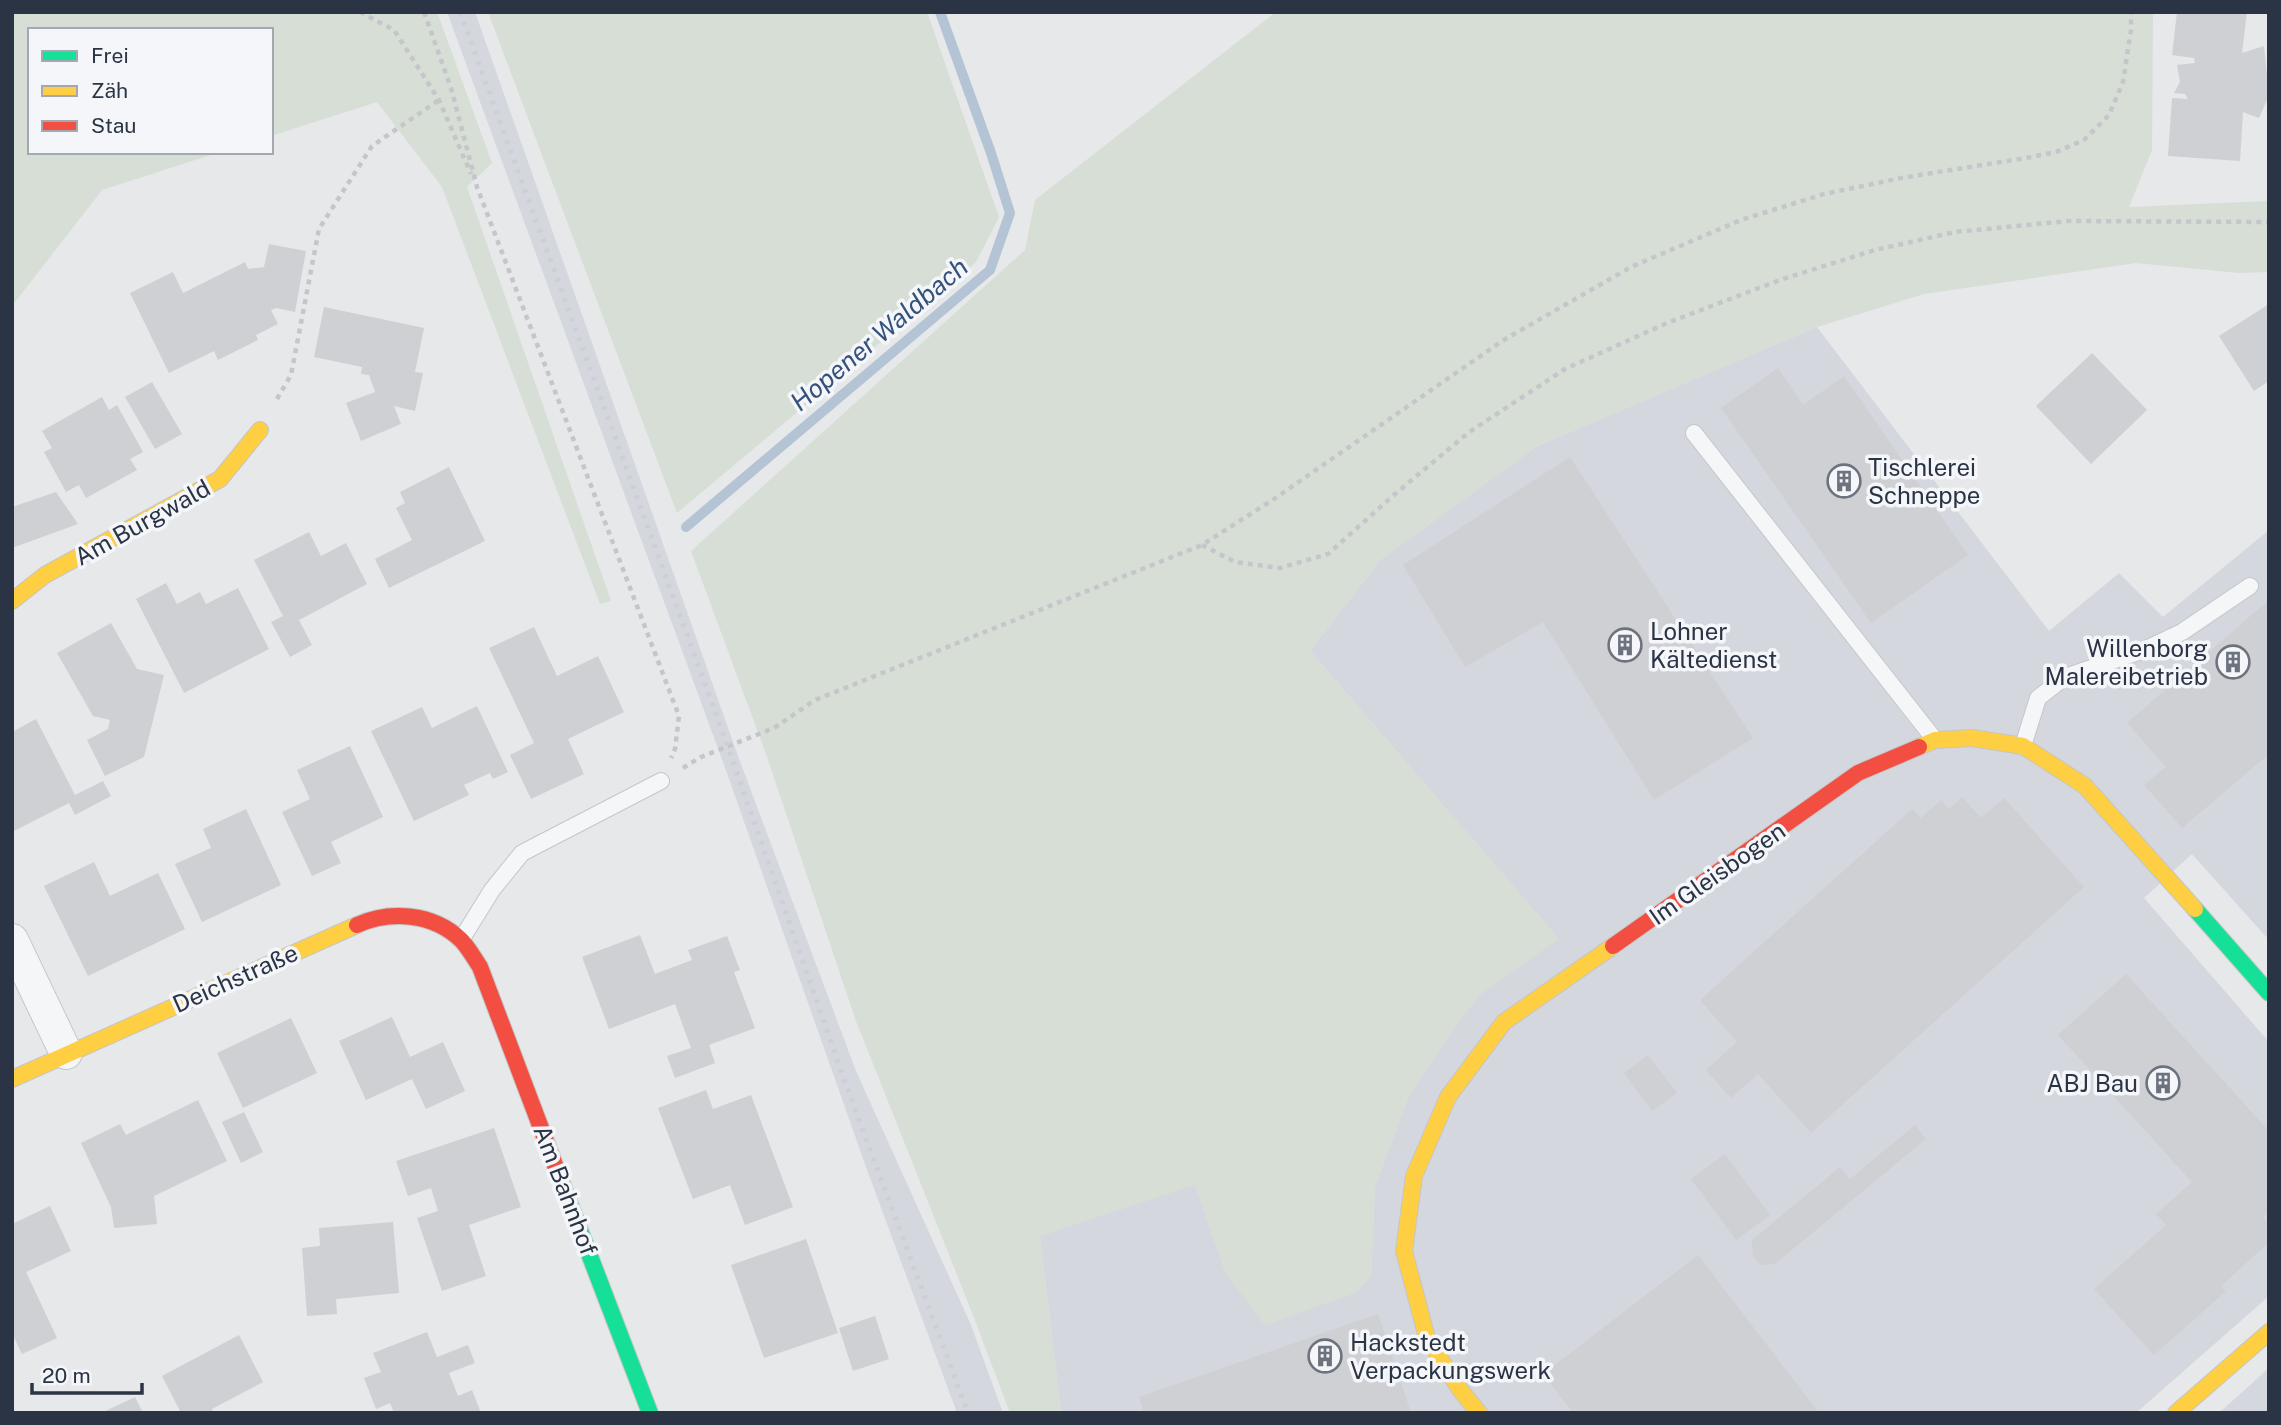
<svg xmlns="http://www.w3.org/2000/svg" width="2281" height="1425" font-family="'Public Sans',sans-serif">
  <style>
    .built { fill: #d4d7dd }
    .green { fill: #d6ded6 }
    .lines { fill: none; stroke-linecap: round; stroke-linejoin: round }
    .stream { stroke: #b4c4d5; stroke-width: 10 }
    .building { fill: #ced0d3 }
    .lane-casing { stroke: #c4c6c8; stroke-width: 18 }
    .street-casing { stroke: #c4c6c8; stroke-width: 34 }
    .fast-casing { stroke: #c4c6c8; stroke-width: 18 }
    .slow-casing { stroke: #c4c6c8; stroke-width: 18 }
    .jam-casing { stroke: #c4c6c8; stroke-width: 18 }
    .path { stroke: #c5c6ca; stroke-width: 4.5; stroke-dasharray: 5 5; stroke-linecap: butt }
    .lane { stroke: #f5f6f7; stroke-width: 16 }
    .street { stroke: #f5f6f7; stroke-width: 32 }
    .fast { stroke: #16e098; stroke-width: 16 }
    .slow { stroke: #ffcf43; stroke-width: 16 }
    .jam { stroke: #f24e42; stroke-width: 16 }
    .rail { stroke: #cecfd2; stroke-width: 5; stroke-dasharray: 3.5 7; stroke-linecap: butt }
    .labels { text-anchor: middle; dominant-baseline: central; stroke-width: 7; stroke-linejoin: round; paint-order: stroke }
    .poi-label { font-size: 24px; fill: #2b3445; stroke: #f4f6f9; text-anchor: start }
    .street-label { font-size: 24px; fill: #2b3445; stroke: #f4f6f9 }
    .water-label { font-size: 26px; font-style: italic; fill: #34527a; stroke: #f4f6f9 }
  </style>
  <rect width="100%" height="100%" fill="#e6e8ea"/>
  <g class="built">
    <path d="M447 12H475L738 756 856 1071 971 1325 1003 1413H957L866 1167 723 762Z"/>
    <path d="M1817 327 2049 631 2119 573 2163 617 2269 530V940L2192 854 2144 898 2269 1042V1296L2136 1413H1061L1040 1236 1195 1184 1226 1274 1371 1277 1375 1186 1407 1100 1446 1039 1479 995 1558 938 1310 651 1380 560 1537 446Z"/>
    <path d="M2269 1368V1413H2219Z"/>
  </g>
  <g class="green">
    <path d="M12 12H437L492 163 467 187 611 601 600 604 442 187 377 102 271 136V30H30V152H220L102 190 12 306Z"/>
    <path d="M488 12H927L999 217 976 262 677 513Z"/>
    <path d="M1276 12H2153L2152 150 2129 207 2269 201V272L2239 273 2136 263 1924 294 1817 327 1537 446 1380 560 1310 651 1559 939 1479 995 1446 1039 1407 1100 1375 1186 1371 1277 1355 1293 1265 1325 1226 1274 1195 1185 1040 1236 1061 1413H1010L973 1315 856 1021 766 754 691 551 1025 250 1035 200Z"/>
  </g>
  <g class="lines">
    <path class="stream" d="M686 527 990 270 1010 213 991 153 940 12"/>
  </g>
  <g class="building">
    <path d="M2177 12H2247L2242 53 2264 46 2269 95 2259 118 2243 112 2240 161 2168 156 2172 98 2188 99 2185 94 2174 93 2180 82 2177 65 2195 63 2194 58 2172 55Z"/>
    <path d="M269 244 306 251 295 312 276 308 271 310 278 324 256 335 258 340 218 360 214 351 169 373 130 293 173 272 183 293 245 262 248 269 264 267Z"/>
    <path d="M2269 304V381L2254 391 2219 336Z"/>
    <path d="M324 307 424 328 415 372 423 373 415 411 394 406 401 424 361 441 346 403 375 392 369 375 361 374 362 367 314 357Z"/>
    <path d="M2092 353 2147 410 2091 464 2036 406Z"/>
    <path d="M1778 368 1803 405 1844 376 1968 555 1871 623 1721 408Z"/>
    <path d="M152 382 182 434 155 449 125 397Z"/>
    <path d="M102 397 109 410 117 405 143 452 130 459 137 470 86 498 79 485 66 492 44 452 52 448 42 431Z"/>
    <path d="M1570 457 1753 738 1654 800 1543 622 1465 667 1403 565Z"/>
    <path d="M449 467 485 541 389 588 375 559 412 540 396 508 405 503 400 492Z"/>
    <path d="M56 492 78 524 12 548V507Z"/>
    <path d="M309 532 321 556 346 543 367 584 299 620 312 645 290 657 271 622 283 616 254 560Z"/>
    <path d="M166 583 177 604 200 592 206 604 238 588 269 649 184 693 136 599Z"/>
    <path d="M2269 600V754L2182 828 2144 785 2166 767 2127 723Z"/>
    <path d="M111 623 137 669 164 675 144 757 105 776 87 740 108 729 110 720 93 716 57 653Z"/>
    <path d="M534 627 557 676 598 656 624 712 568 739 584 774 531 799 510 755 534 743 489 648Z"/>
    <path d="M477 706 508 772 493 779 490 773 464 785 469 795 414 821 371 731 422 707 432 728Z"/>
    <path d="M36 719 75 795 103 781 111 796 75 815 69 803 12 832V732Z"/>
    <path d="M350 746 383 817 331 842 341 863 312 876 282 812 310 799 297 770Z"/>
    <path d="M1962 797 1981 818 2004 798 2084 887 1811 1133 1758 1074 1731 1098 1706 1070 1737 1042 1700 1000 1912 809 1921 818 1941 800 1949 809Z"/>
    <path d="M246 809 281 885 202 922 175 864 211 848 203 829Z"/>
    <path d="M94 862 110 896 158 873 185 929 88 976 44 886Z"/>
    <path d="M640 935 655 974 692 960 688 950 727 936 740 970 734 972 755 1028 709 1045 715 1063 675 1078 667 1056 691 1048 675 1004 609 1029 582 957Z"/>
    <path d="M2126 974 2269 1131V1212L2263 1217 2269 1224V1242L2221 1286 2226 1291 2154 1355 2094 1289 2166 1225 2156 1214 2192 1182 2058 1035Z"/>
    <path d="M392 1017 410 1057 443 1042 465 1091 426 1109 412 1079 366 1100 339 1041Z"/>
    <path d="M291 1018 317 1073 243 1108 217 1053Z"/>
    <path d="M1648 1055 1677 1093 1652 1111 1624 1073Z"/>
    <path d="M706 1090 713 1109 751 1095 793 1207 745 1225 730 1185 693 1199 658 1108Z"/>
    <path d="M198 1100 227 1161 154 1196 157 1224 114 1228 111 1207 81 1143 120 1124 126 1135Z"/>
    <path d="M244 1112 263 1152 241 1163 222 1122Z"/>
    <path d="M1915 1125 1926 1139 1775 1264 1760 1265 1753 1256 1752 1240 1840 1167 1850 1179Z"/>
    <path d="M494 1128 521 1207 469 1225 486 1276 442 1291 417 1218 438 1211 431 1188 408 1196 396 1161Z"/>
    <path d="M1725 1154 1770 1215 1736 1240 1691 1179Z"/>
    <path d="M50 1206 71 1251 26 1272 57 1338 22 1354 12 1333V1224Z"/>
    <path d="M393 1222 399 1293 336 1299 337 1314 307 1316 302 1248 320 1246 319 1228Z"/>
    <path d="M806 1239 838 1333 764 1358 731 1265Z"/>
    <path d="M1698 1255 1819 1413H1573L1543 1374Z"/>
    <path d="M1378 1314 1411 1413H1144L1139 1397Z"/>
    <path d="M875 1316 889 1359 853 1371 839 1328Z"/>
    <path d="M427 1332 437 1357 468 1345 475 1363 449 1373 458 1396 472 1390 481 1413H394L390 1403 376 1409 364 1378 381 1372 373 1353Z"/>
    <path d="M239 1335 263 1382 212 1409 214 1413H181L162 1376Z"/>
    <path d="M135 1397 143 1413H101Z"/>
  </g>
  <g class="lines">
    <defs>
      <g id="lane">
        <path d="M1694 433 1935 740"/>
        <path d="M2023 746 2038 698 2065 677 2144 650 2182 632 2250 586"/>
        <path d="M461 940 492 890 522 853 661 781"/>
      </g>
      <path id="street" d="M12 940 66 1053"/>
      <g id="fast">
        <path d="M2195 909 2269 993"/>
        <path d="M555 1165 650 1413"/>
      </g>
      <g id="slow">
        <path d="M12 601 45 575 220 479 260 430"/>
        <path d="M1919 747 1935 740 1972 738 2023 746 2085 786 2195 909"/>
        <path d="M12 1079 357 925"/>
        <path d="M1479 1413 1461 1391 1427 1338 1404 1251 1414 1176 1448 1097 1504 1022 1613 946"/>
        <path d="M2176 1413 2269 1332"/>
      </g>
      <g id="jam">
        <path d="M357 925C390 910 433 913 461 940 468 947 474 958 480 967L555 1165"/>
        <path d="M1613 946 1858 773 1919 747"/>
      </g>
    </defs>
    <use href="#lane" class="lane-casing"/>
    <use href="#street" class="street-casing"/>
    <use href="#fast" class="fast-casing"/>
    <use href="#slow" class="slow-casing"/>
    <use href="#jam" class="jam-casing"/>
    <g class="path">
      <path d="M360 12 394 30 439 100 471 174"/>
      <path d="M424 12 451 88 477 187 679 716 675 749 671 758"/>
      <path d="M277 399 291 375 319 229 372 146 439 100"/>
      <path d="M1202 545 1235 562 1280 568 1328 554 1395 494 1468 433 1565 369 1667 323 1780 280 1875 250 1955 232 2068 221 2269 222"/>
      <path d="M683 768 701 757 774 728 815 700 1202 545 1274 499 1502 341 1631 267 1741 220 1824 194 1901 178 2026 158 2056 152 2084 140 2109 115 2123 82 2131 30V12"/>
    </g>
    <use href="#lane" class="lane"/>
    <use href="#street" class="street"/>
    <use href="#fast" class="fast"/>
    <use href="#slow" class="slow"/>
    <use href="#jam" class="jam"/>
    <path class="rail" d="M460 12 728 747 845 1082 968 1413"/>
  </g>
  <defs>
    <symbol id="building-ring" viewBox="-11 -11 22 22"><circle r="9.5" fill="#f4f6f9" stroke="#6c737f" stroke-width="1.5"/><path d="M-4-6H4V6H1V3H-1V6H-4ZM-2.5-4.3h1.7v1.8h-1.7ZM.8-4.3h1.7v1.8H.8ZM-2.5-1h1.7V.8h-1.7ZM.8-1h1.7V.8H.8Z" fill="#6c737f"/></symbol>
  </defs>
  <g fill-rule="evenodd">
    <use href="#building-ring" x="1825" y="462" width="38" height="38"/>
    <use href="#building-ring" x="1606" y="626" width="38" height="38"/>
    <use href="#building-ring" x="2214" y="643" width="38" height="38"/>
    <use href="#building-ring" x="2144" y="1064" width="38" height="38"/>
    <use href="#building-ring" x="1306" y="1337" width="38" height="38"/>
  </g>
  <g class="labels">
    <g class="poi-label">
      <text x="1868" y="467">Tischlerei<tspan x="1868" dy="28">Schneppe</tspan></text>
      <text x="1650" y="631">Lohner<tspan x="1650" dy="28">Kältedienst</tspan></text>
      <text x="2208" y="648" text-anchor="end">Willenborg<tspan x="2208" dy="28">Malereibetrieb</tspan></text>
      <text x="2138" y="1083" text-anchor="end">ABJ Bau</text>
      <text x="1350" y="1342">Hackstedt<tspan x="1350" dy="28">Verpackungswerk</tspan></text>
    </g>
    <g class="street-label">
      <text transform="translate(142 522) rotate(-29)">Am Burgwald</text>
      <text transform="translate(1717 873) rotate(-35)">Im Gleisbogen</text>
      <text transform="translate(235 978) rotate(-24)">Deichstraße</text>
      <text transform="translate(566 1190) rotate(69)">Am Bahnhof</text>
    </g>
    <g class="water-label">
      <text transform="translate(879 334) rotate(-40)">Hopener Waldbach</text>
    </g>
  </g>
  <rect width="2281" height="1425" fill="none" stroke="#2b3445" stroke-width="28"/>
  <rect x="28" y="28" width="245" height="126" fill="#f4f6f9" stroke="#a4a8b1" stroke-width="2"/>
  <rect x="42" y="51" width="35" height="10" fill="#16e098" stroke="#a4a8b1" stroke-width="2"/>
  <text x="91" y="63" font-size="21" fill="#2b3445">Frei</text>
  <rect x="42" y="86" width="35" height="10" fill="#ffcf43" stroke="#a4a8b1" stroke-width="2"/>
  <text x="91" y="98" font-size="21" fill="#2b3445">Zäh</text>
  <rect x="42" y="121" width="35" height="10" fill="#f24e42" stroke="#a4a8b1" stroke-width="2"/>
  <text x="91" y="133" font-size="21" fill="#2b3445">Stau</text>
  <path d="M32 1383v10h110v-10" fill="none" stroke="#2b3445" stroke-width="3.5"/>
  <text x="42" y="1383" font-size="21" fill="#2b3445" stroke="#f4f6f9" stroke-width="5" paint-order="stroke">20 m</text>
</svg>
